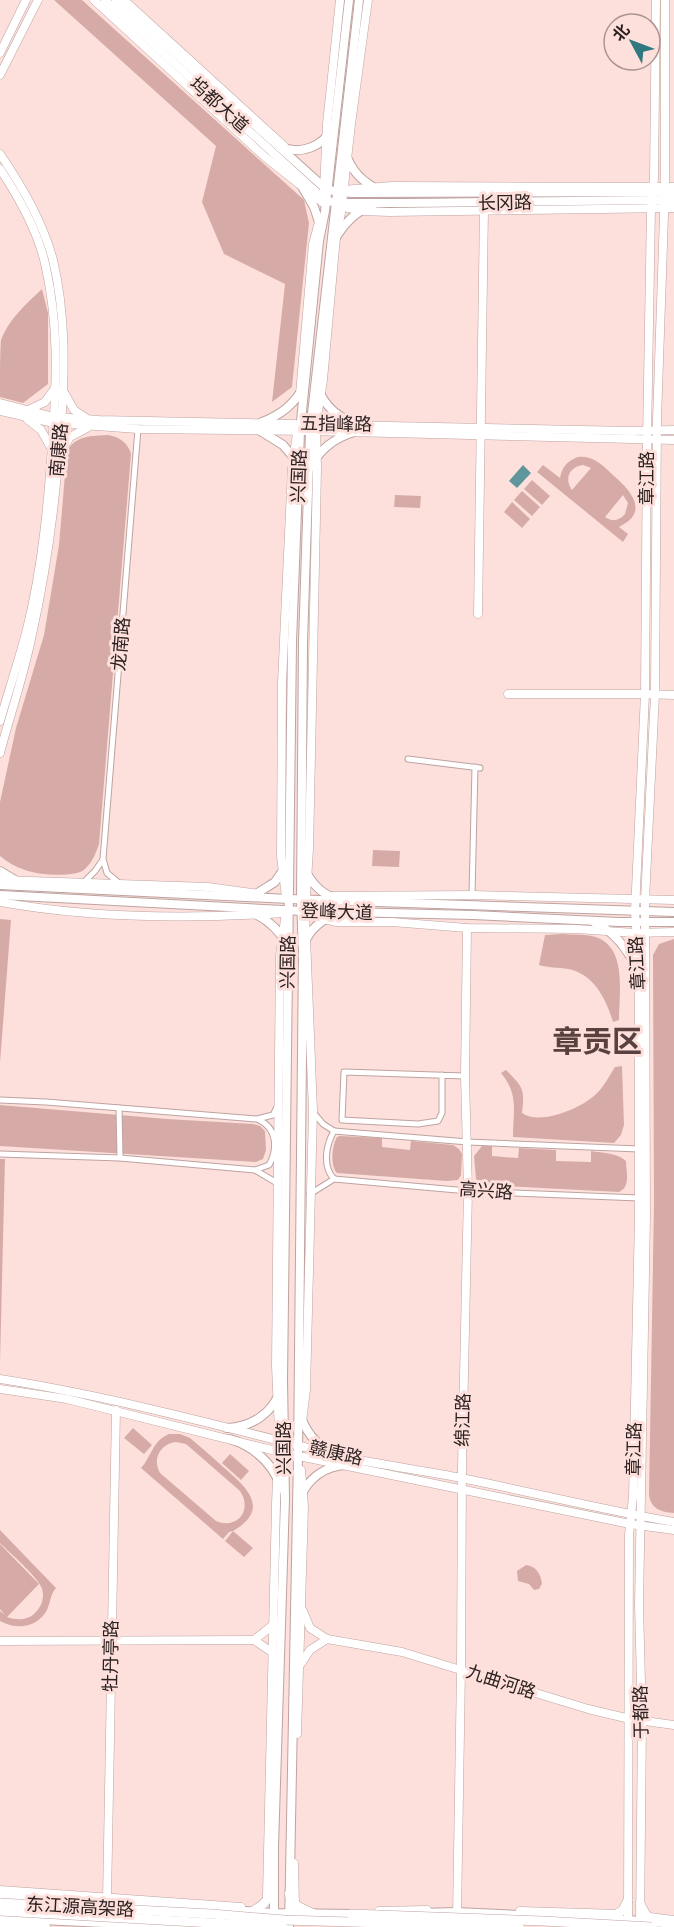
<svg xmlns="http://www.w3.org/2000/svg" width="674" height="1927" font-family="'Times New Roman','Noto Sans SC',serif">
  <style>
    .green { fill: #d6aba7; fill-rule: evenodd }
    .water { fill: #5f969b }
    .lines { fill: none; stroke-linecap: round; stroke-linejoin: round }
    .street-casing { stroke: #bea3a0; stroke-width: 7 }
    .secondary-casing { stroke: #bea3a0; stroke-width: 9 }
    .primary-casing { stroke: #bea3a0; stroke-width: 10 }
    .highway-casing { stroke: #bea3a0; stroke-width: 10 }
    .street { stroke: #fff; stroke-width: 5 }
    .secondary { stroke: #fff; stroke-width: 8 }
    .primary { stroke: #fff; stroke-width: 8 }
    .highway { stroke: #fff; stroke-width: 9 }
    .highway-bridge-casing { stroke: #bea3a0; stroke-width: 10; stroke-linecap: butt }
    .highway-bridge { stroke: #fff; stroke-width: 9 }
    .labels { text-anchor: middle; dominant-baseline: central; stroke-width: 6; stroke-linejoin: round; paint-order: stroke }
    .street-label { font-size: 18px; fill: #2c2120; stroke: #fde0dc }
    .town-label { font-size: 30px; font-weight: bold; fill: #58413f; stroke: #fde0dc }
  </style>
  <rect width="100%" height="100%" fill="#fde0dc"/>
  <g class="green">
    <path d="M54 0H82L304 200 309 223 292 387 272 402 285 284 224 254 202 202 216 146Z"/>
    <path d="M42 289 48 313V384L23 403 0 397C0 384 0 351 1 340 8 320 27 303 42 289Z"/>
    <path d="M108 435C120 437 128 443 131 454L99 844C96 853 92 863 85 869 76 878 37 875 25 870 16 867 7 862 0 856V802L16 728 44 635 59 545 67 451C76 435 92 436 108 435Z"/>
    <path d="M578 457C594 455 603 466 614 476 631 491 650 512 619 527L628 534 623 542 537 472 543 465 560 478C562 467 567 461 578 457ZM583 465 591 468 572 490C564 479 569 467 583 465ZM623 495 628 503 625 514C619 521 612 522 605 517Z"/>
    <path d="M532 480 550 496 542 505 524 489Z"/>
    <path d="M522 491 540 507 532 516 514 500Z"/>
    <path d="M395 495 421 496 420 508 394 507Z"/>
    <path d="M512 502 530 519 522 528 504 512Z"/>
    <path d="M373 850 400 851 399 867 372 866Z"/>
    <path d="M0 919 11 920 0 1063Z"/>
    <path d="M563 934C572 935 583 934 592 936 628 944 619 992 619 1020L613 1022C606 999 594 974 568 969 558 967 548 968 539 965L545 935Z"/>
    <path d="M674 939V1513C661 1512 651 1509 649 1495L654 1203 653 955 659 944Z"/>
    <path d="M622 1066 624 1125 621 1135 614 1143 513 1137C513 1110 519 1095 501 1073L506 1070C523 1087 525 1089 522 1113 540 1126 582 1108 596 1094 604 1087 609 1076 615 1067Z"/>
    <path d="M0 1105 167 1119 253 1124 260 1126 265 1131 266 1150 263 1159 256 1162 0 1146Z"/>
    <path d="M340 1136 382 1138V1147L410 1150 411 1141 453 1145 459 1149 462 1154 461 1175 458 1180 447 1181 337 1173C330 1165 332 1146 337 1137Z"/>
    <path d="M482 1146H492V1156L518 1158 519 1148 556 1150V1161L591 1162V1151C603 1153 617 1153 626 1161 626 1171 631 1187 619 1192L482 1185 476 1179 474 1156Z"/>
    <path d="M0 1159H5L0 1363Z"/>
    <path d="M133 1428 152 1445 144 1454 124 1438Z"/>
    <path d="M169 1434H180L190 1438C201 1447 212 1457 222 1466 244 1485 273 1508 233 1531L253 1548 244 1557 225 1541 233 1531 229 1532 223 1539 141 1468C152 1456 152 1441 169 1434ZM176 1442 186 1444 240 1491C253 1510 237 1530 216 1521L160 1473C152 1459 160 1444 176 1442Z"/>
    <path d="M230 1454 249 1471 241 1480 222 1463Z"/>
    <path d="M0 1530 56 1588C50 1595 51 1601 47 1610 37 1628 17 1630 0 1621V1611L5 1615 0 1609V1544L39 1584 7 1617C16 1620 26 1621 34 1614 41 1608 45 1598 42 1589 39 1578 9 1552 0 1543Z"/>
    <path d="M526 1565C536 1566 541 1574 542 1584L539 1589 534 1590 529 1584 518 1581 517 1571Z"/>
  </g>
  <path class="water" d="M523 465 531 473 517 488 509 481Z"/>
  <g class="lines">
    <defs>
      <g id="street">
        <path d="M408 759 480 768"/>
        <path d="M83 883 95 871 102 861"/>
        <path d="M119 883 107 873 103 859 138 429"/>
        <path d="M472 895 475 767"/>
        <path d="M442 1075V1113L438 1121 418 1124 342 1120 344 1072 465 1076"/>
        <path d="M0 1100 46 1102 257 1119 273 1115 277 1107"/>
        <path d="M119 1108 120 1158"/>
        <path d="M313 1112 323 1124 334 1131"/>
        <path d="M0 1154 120 1158 255 1170 277 1183"/>
        <path d="M255 1170 269 1165C278 1149 277 1128 259 1120"/>
        <path d="M334 1179C322 1166 326 1145 334 1131L468 1142 639 1149"/>
        <path d="M334 1179 468 1191 639 1198"/>
        <path d="M310 1194 334 1179"/>
      </g>
      <g id="secondary">
        <path d="M94 0 265 157 322 202"/>
        <path d="M124 0 284 146"/>
        <path d="M0 53 26 0"/>
        <path d="M0 75 38 0"/>
        <path d="M0 154C22 186 43 222 53 260 66 315 65 371 61 427 56 499 47 569 31 639 23 678 10 715 0 753"/>
        <path d="M0 169C20 199 39 233 46 268 58 323 57 375 53 431 49 496 43 565 27 629 19 660 9 690 0 721"/>
        <path d="M324 189 327 124 340 0"/>
        <path d="M343 190 392 186 674 187"/>
        <path d="M339 206 362 211 389 212 674 208"/>
        <path d="M65 394 74 410 86 418"/>
        <path d="M300 394 313 244 319 222"/>
        <path d="M0 403 54 417 99 420 631 431 674 430"/>
        <path d="M28 410 45 402 55 388"/>
        <path d="M0 411 54 423 138 429 310 431 674 440"/>
        <path d="M27 419 41 430 51 448"/>
        <path d="M61 451 70 437 87 428"/>
        <path d="M478 614 484 210"/>
        <path d="M508 694H645L674 695"/>
        <path d="M0 880 208 887 259 894"/>
        <path d="M328 896 472 895 674 900"/>
        <path d="M286 897 281 856 282 683 292 469 297 433"/>
        <path d="M0 902C93 919 190 919 284 913"/>
        <path d="M302 914 337 922H392L467 928 577 929 635 933 674 932"/>
        <path d="M0 1379C115 1397 228 1428 340 1456 380 1465 421 1470 461 1478 532 1492 602 1510 674 1522"/>
        <path d="M0 1389 67 1399 284 1453 630 1524 674 1530"/>
        <path d="M302 1422 306 1390 313 1111 305 912 309 849 317 469 316 424 323 380 336 237 341 213 351 124 368 0"/>
        <path d="M327 1639 402 1652 588 1709 630 1719 674 1725"/>
        <path d="M0 1641 254 1640"/>
        <path d="M273 1653 254 1640 273 1625"/>
        <path d="M300 1665 310 1650 327 1639 310 1628 303 1611"/>
        <path d="M297 1734 304 1507 301 1470"/>
        <path d="M294 1863 295 1905"/>
        <path d="M0 1890 241 1907"/>
        <path d="M267 1896 276 1504 279 1431 276 1366 280 955 286 912"/>
        <path d="M107 1900 116 1410"/>
        <path d="M379 1911 427 1910"/>
        <path d="M520 1911 619 1914"/>
        <path d="M457 1916 461 1669 462 1467 468 1191 465 1076 467 928"/>
        <path d="M649 1917 674 1920"/>
        <path d="M628 1923 629 1535 633 1497 639 1216V973L635 911 645 694 647 440 651 208 654 178 656 0"/>
        <path d="M0 1925 46 1927"/>
        <path d="M640 1927 642 1721 639 1605 646 1217 645 900 655 694 657 420 665 187V0"/>
      </g>
      <g id="primary">
        <path d="M105 0 326 201 341 203C452 204 563 200 674 200"/>
        <path d="M116 0 327 190 352 193 674 192"/>
        <path d="M280 147C301 155 322 147 333 128"/>
        <path d="M345 151C350 170 363 183 381 191"/>
        <path d="M300 183 314 207 320 225"/>
        <path d="M334 241C343 224 356 211 374 204"/>
        <path d="M317 386C324 406 339 419 359 424"/>
        <path d="M262 422C281 415 295 404 304 386"/>
        <path d="M259 430 283 445 299 464"/>
        <path d="M309 469C319 450 334 438 354 432"/>
        <path d="M304 867C310 882 320 893 336 899"/>
        <path d="M0 871 20 883"/>
        <path d="M0 885 289 899 674 912"/>
        <path d="M0 895 302 911 473 915 619 922H674"/>
        <path d="M253 896 275 882 288 863"/>
        <path d="M249 911C266 918 279 929 288 946"/>
        <path d="M594 922C616 932 629 951 639 973"/>
        <path d="M304 944C310 929 322 919 338 914"/>
        <path d="M301 1417C308 1437 322 1450 342 1456"/>
        <path d="M227 1428C252 1427 273 1413 281 1389"/>
        <path d="M230 1439C255 1447 273 1464 282 1489"/>
        <path d="M299 1499C308 1479 324 1466 346 1465"/>
        <path d="M0 1897 107 1902 273 1913 356 1914"/>
        <path d="M420 1913 457 1912 628 1920 674 1924"/>
        <path d="M0 1918 187 1927"/>
        <path d="M274 1925V1846L285 1499 283 1380 292 642 300 431 319 241 325 211 349 0"/>
        <path d="M289 1927 298 1456 303 953 301 900 303 642 310 431 359 0"/>
      </g>
      <g id="highway">
        <path d="M289 1894 297 1906 314 1914"/>
        <path d="M640 1904 646 1915 657 1922"/>
        <path d="M251 1912C264 1906 271 1898 273 1884"/>
        <path d="M610 1919 623 1910 628 1900"/>
      </g>
    </defs>
    <use href="#street" class="street-casing"/>
    <use href="#secondary" class="secondary-casing"/>
    <use href="#primary" class="primary-casing"/>
    <use href="#highway" class="highway-casing"/>
    <use href="#street" class="street"/>
    <use href="#secondary" class="secondary"/>
    <use href="#primary" class="primary"/>
    <use href="#highway" class="highway"/>
    <defs>
      <g id="highway-bridge">
        <path d="M0 1903 212 1914 284 1920 519 1927"/>
        <path d="M0 1911 283 1927"/>
        <path d="M351 1914 543 1921 652 1927"/>
      </g>
    </defs>
    <use href="#highway-bridge" class="highway-bridge-casing"/>
    <use href="#highway-bridge" class="highway-bridge"/>
  </g>
  <g class="labels">
    <g class="street-label">
      <text transform="translate(219 105) rotate(42)">坞都大道</text>
      <text transform="translate(505 203) rotate(-1)">长冈路</text>
      <text transform="translate(336 424) rotate(1)">五指峰路</text>
      <text transform="translate(59 450) rotate(-85)">南康路</text>
      <text transform="translate(299 476) rotate(-88)">兴国路</text>
      <text transform="translate(647 478) rotate(-90)">章江路</text>
      <text transform="translate(121 644) rotate(-85)">龙南路</text>
      <text transform="translate(337 912) rotate(2)">登峰大道</text>
      <text transform="translate(288 962) rotate(-89)">兴国路</text>
      <text transform="translate(637 963) rotate(-93)">章江路</text>
      <text transform="translate(486 1191) rotate(4)">高兴路</text>
      <text transform="translate(463 1420) rotate(-89)">绵江路</text>
      <text transform="translate(284 1448) rotate(-90)">兴国路</text>
      <text transform="translate(634 1449) rotate(-89)">章江路</text>
      <text transform="translate(336 1453) rotate(13)">赣康路</text>
      <text transform="translate(111 1656) rotate(-89)">牡丹亭路</text>
      <text transform="translate(501 1682) rotate(18)">九曲河路</text>
      <text transform="translate(641 1712) rotate(-91)">于都路</text>
      <text transform="translate(80 1907) rotate(3)">东江源高架路</text>
    </g>
    <g class="town-label">
      <text x="597" y="1041">章贡区</text>
    </g>
  </g>
  <g transform="translate(632 42) rotate(311)"><circle r="28" fill="#fde0dc" stroke="#a99491" stroke-width="1.5"/>
  <path d="M0-4.5L10 22L0 15L-10 22Z" fill="#2f787f"/>
  <text y="-9" font-size="16" font-weight="bold" text-anchor="middle" fill="#2c2120">北</text>
  </g>
</svg>
